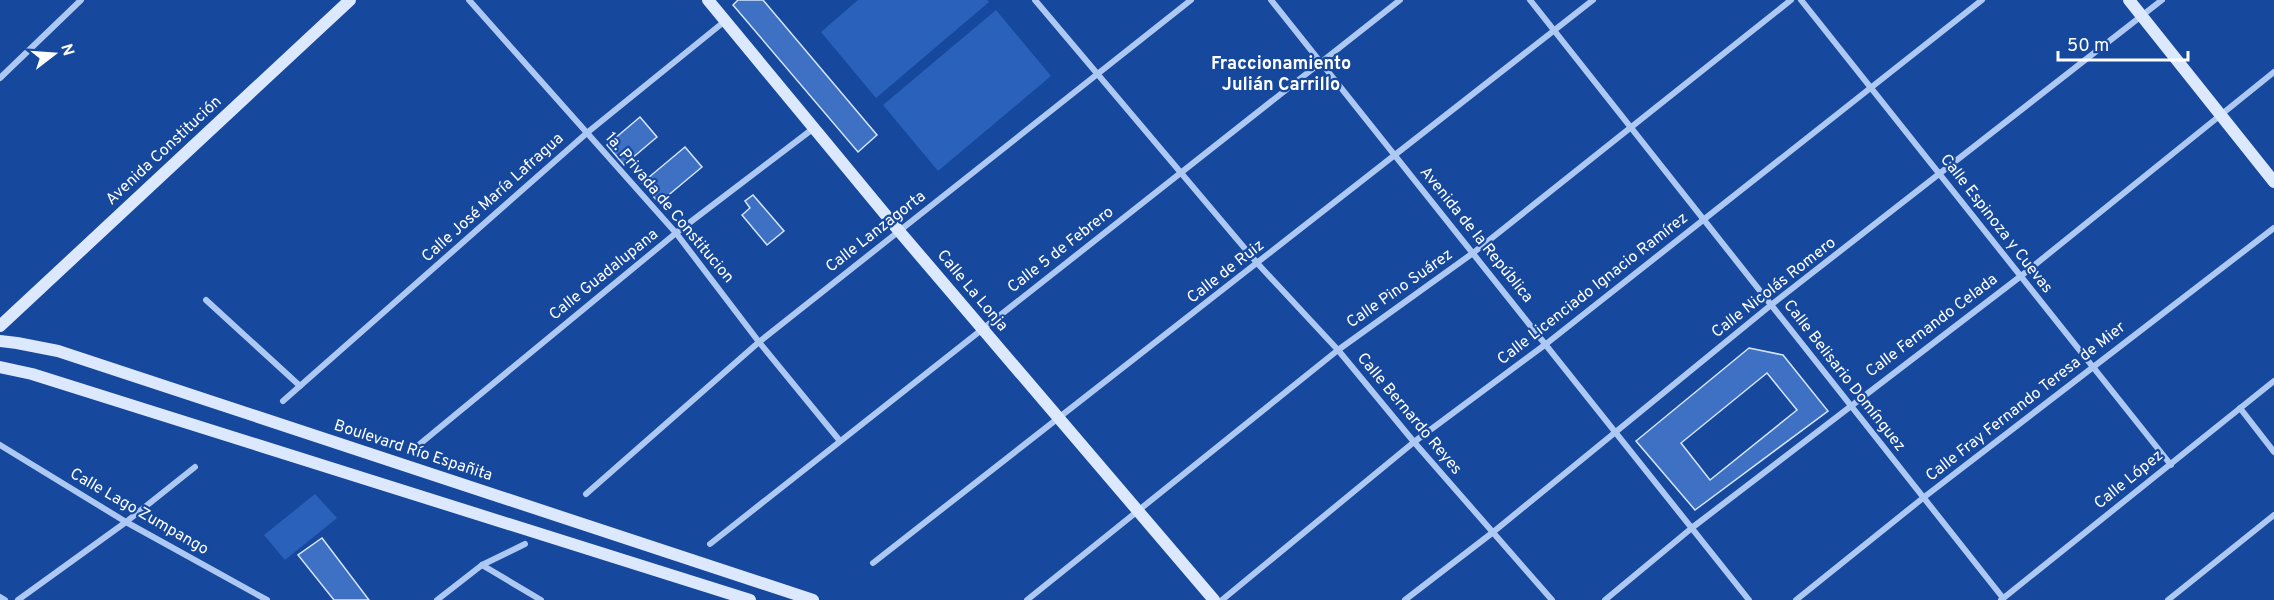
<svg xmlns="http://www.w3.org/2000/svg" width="2274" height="600" font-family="Overpass,sans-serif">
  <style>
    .green { fill: #2961bb }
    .building { fill: #3e71c4; stroke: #d5e5fd; stroke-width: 1.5; fill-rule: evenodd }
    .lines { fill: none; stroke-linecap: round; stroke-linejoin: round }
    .street { stroke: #adc8f3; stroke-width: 6 }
    .secondary { stroke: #dce8fd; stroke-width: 12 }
    .labels { text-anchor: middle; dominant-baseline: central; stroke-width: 4.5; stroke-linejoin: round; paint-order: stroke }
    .street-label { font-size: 16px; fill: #fff; stroke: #16489d }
    .neighbourhood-label { font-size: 18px; font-weight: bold; fill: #fff; stroke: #16489d }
  </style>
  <rect width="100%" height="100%" fill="#16489d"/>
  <g class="green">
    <path d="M858 0H987L989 2 876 98 821 32Z"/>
    <path d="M996 10 1051 76 938 171 883 105Z"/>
    <path d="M315 494 337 518 285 560 264 535Z"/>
  </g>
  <g class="building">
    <path d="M738 0H763L877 135 858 152 733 5Z"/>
    <path d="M640 117 657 137 624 165 607 145Z"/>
    <path d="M685 147 702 167 659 203 642 183Z"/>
    <path d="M753 195 784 231 767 245 742 215 750 208 745 201Z"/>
    <path d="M1749 348 1783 355 1828 411 1695 510 1636 441ZM1767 373 1797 410 1710 480 1681 443Z"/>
    <path d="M322 538 369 600H334L298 555Z"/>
  </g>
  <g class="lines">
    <g class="street">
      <path d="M469 0 676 233 759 342 840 441"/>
      <path d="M1035 0 1258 264 1338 350 1414 442 1552 600"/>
      <path d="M1271 0 1749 600"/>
      <path d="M1530 0 2003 598"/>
      <path d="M1801 0 2171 465"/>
      <path d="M0 78 81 0"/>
      <path d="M206 300 300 386"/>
      <path d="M283 401 588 132 725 21"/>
      <path d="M2240 408 2274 452"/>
      <path d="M0 445 126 522 267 600"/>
      <path d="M415 448 676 233 814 128"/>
      <path d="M586 494 759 342 1191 0"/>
      <path d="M710 544 1400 0"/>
      <path d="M873 563 1593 0"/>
      <path d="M482 565 541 600"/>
      <path d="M0 597 5 600"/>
      <path d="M18 600 126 522 195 467"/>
      <path d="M437 600 482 565 525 544"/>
      <path d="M1027 600 1338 350 1473 253 1791 0"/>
      <path d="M1222 600 1414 442 1546 344 1982 0"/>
      <path d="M1405 600 1492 533 1771 305 2162 0"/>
      <path d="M1605 600 1693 527 2021 276 2274 72"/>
      <path d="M1796 600 1923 498 2274 228"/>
      <path d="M2001 600 2274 381"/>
      <path d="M2168 600 2274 515"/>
    </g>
    <g class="secondary">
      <path d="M708 0 899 231 1214 600"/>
      <path d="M2129 0 2274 182"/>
      <path d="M0 326 350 0"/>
      <path d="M0 341 17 343 58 351 813 600"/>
      <path d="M0 367 32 374 750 600"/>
    </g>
  </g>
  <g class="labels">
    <g class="street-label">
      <text transform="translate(164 151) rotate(-43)">Avenida Constitución</text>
      <text transform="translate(493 198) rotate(-42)">Calle José María Lafragua</text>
      <text transform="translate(669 208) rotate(50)">1a. Privada de Constitucion</text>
      <text transform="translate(1996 224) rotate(52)">Calle Espinoza y Cuevas</text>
      <text transform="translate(876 232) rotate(-38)">Calle Lanzagorta</text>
      <text transform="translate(1476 235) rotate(51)">Avenida de la República</text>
      <text transform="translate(1061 250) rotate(-38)">Calle 5 de Febrero</text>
      <text transform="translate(1226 272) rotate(-38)">Calle de Ruiz</text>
      <text transform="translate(604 275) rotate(-39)">Calle Guadalupana</text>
      <text transform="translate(1774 288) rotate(-38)">Calle Nicolás Romero</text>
      <text transform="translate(1400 289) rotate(-35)">Calle Pino Suárez</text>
      <text transform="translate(1593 289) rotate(-38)">Calle Licenciado Ignacio Ramírez</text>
      <text transform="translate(972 291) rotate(50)">Calle La Lonja</text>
      <text transform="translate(1932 326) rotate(-37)">Calle Fernando Celada</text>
      <text transform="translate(1844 376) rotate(52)">Calle Belisario Domínguez</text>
      <text transform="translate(2026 402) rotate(-38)">Calle Fray Fernando Teresa de Mier</text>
      <text transform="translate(1409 414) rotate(50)">Calle Bernardo Reyes</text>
      <text transform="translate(413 451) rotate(18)">Boulevard Río Españita</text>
      <text transform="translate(2129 480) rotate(-39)">Calle López</text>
      <text transform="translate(139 512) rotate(30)">Calle Lago Zumpango</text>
    </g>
    <g class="neighbourhood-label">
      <text x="1281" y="64">Fraccionamiento<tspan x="1281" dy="21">Julián Carrillo</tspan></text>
    </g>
  </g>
  <g transform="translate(54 54) rotate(73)" stroke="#16489d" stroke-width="4.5" paint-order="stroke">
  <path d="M0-4.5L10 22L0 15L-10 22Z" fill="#ffffff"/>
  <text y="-9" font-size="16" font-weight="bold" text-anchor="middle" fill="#ffffff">N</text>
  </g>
  <path d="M2058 51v9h130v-9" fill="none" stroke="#ffffff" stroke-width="3"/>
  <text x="2067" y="51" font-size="18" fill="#ffffff" stroke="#16489d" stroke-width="4.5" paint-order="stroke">50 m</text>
</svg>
